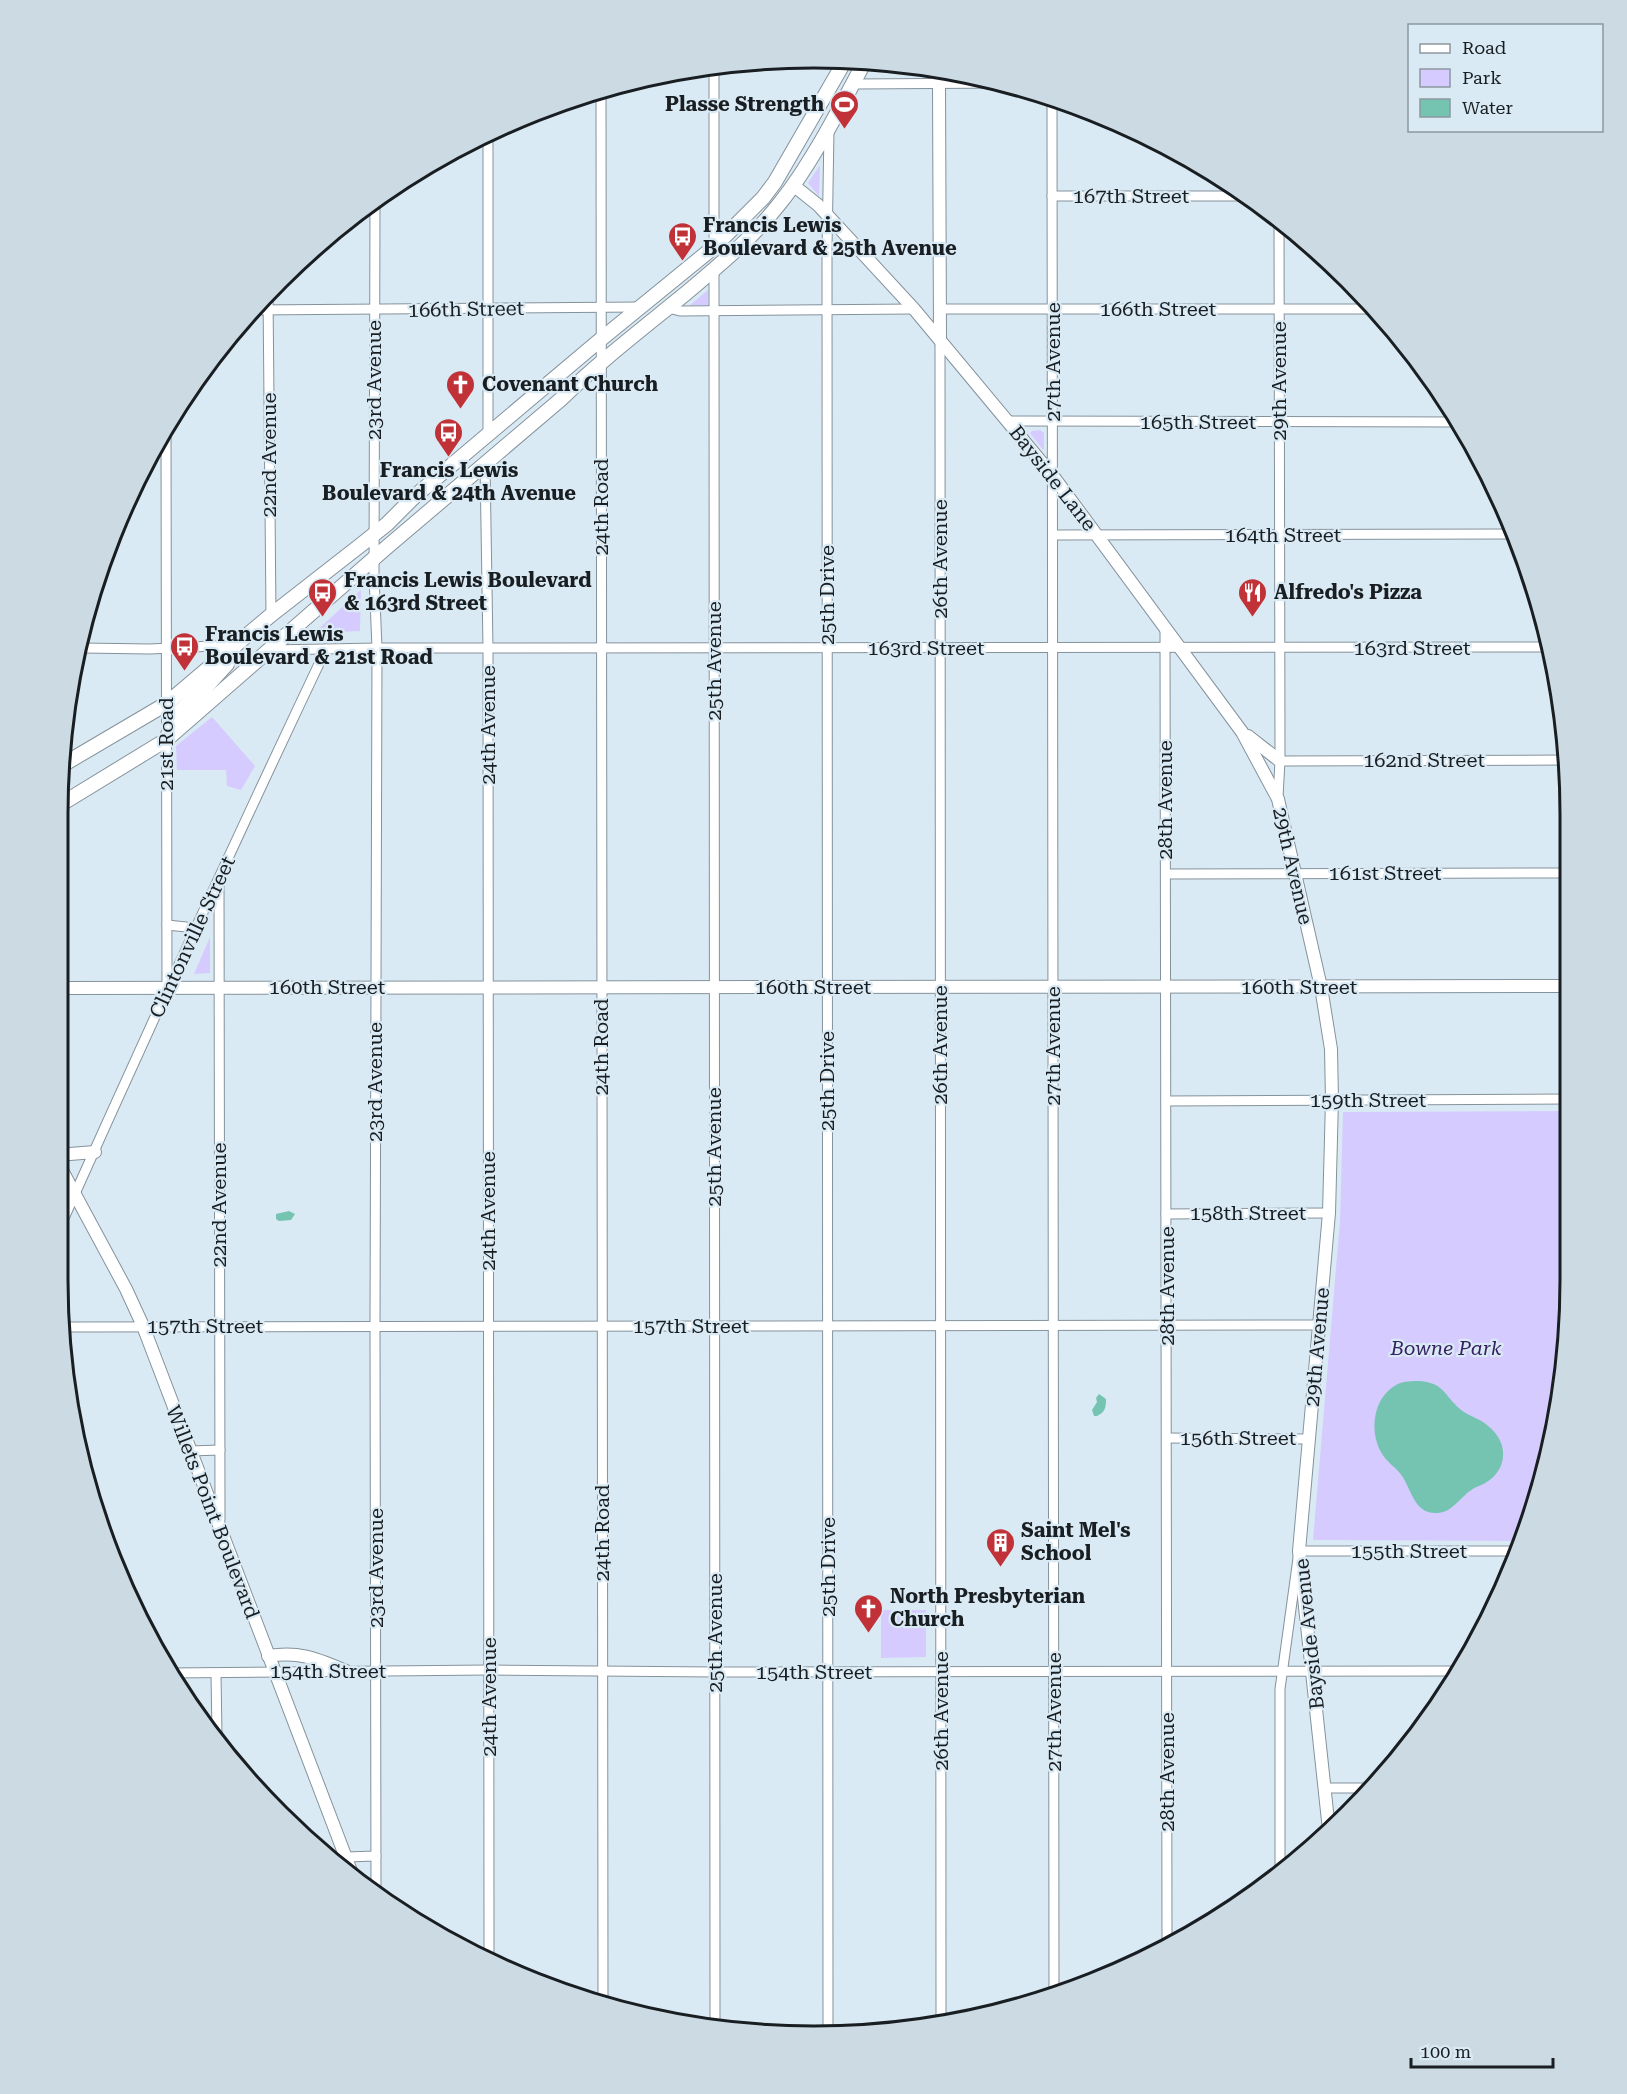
<svg xmlns="http://www.w3.org/2000/svg" width="1627" height="2094" font-family="'Roboto Serif',serif">
  <style>
    .green { fill: #d6cbff }
    .water { fill: #75c4b1 }
    .lines { fill: none; stroke-linecap: round; stroke-linejoin: round }
    .street-casing { stroke: #84929c; stroke-width: 11 }
    .secondary-casing { stroke: #84929c; stroke-width: 14 }
    .primary-casing { stroke: #84929c; stroke-width: 16 }
    .street { stroke: #fff; stroke-width: 9 }
    .secondary { stroke: #fff; stroke-width: 12 }
    .primary { stroke: #fff; stroke-width: 14 }
    .labels { text-anchor: middle; dominant-baseline: central; stroke-width: 4.5; stroke-linejoin: round; paint-order: stroke }
    .poi-label { font-size: 20px; font-weight: bold; fill: #191e22; stroke: #daeaf4; text-anchor: start }
    .street-label { font-size: 20px; fill: #191e22; stroke: #daeaf4 }
    .park-label { font-size: 20px; font-style: italic; fill: #372063; stroke: #daeaf4 }
    .rim { fill: none; stroke: #191e22; stroke-width: 3 }
  </style>
  <rect width="100%" height="100%" fill="#daeaf4"/>
  <g class="green">
    <path d="M820 165 819 196 808 183Z"/>
    <path d="M708 290V305H690Z"/>
    <path d="M1040 430 1044 433V449L1043 450 1030 433 1032 431Z"/>
    <path d="M151 453V476H137Z"/>
    <path d="M361 590 360 631 314 633Z"/>
    <path d="M212 717 255 766 241 790 227 786 226 770H177L176 746Z"/>
    <path d="M210 937V973L194 974Z"/>
    <path d="M1563 1111V1353L1556 1428 1521 1541 1313 1540 1340 1221 1343 1112Z"/>
    <path d="M881 1610H926V1657L881 1658Z"/>
  </g>
  <g class="water">
    <path d="M289 1211 295 1214 291 1220 279 1221 276 1219V1214Z"/>
    <path d="M1420 1381C1444 1383 1444 1395 1460 1409 1468 1416 1479 1418 1487 1425 1512 1444 1507 1475 1479 1486 1462 1492 1455 1512 1438 1513 1415 1515 1412 1491 1402 1476 1396 1467 1386 1462 1381 1452 1369 1431 1373 1396 1398 1384 1404 1381 1413 1381 1420 1381Z"/>
    <path d="M1099 1394 1106 1399C1106 1408 1105 1412 1097 1416H1094L1092 1410 1097 1402 1096 1398Z"/>
  </g>
  <g class="lines">
    <defs>
      <g id="street">
        <path d="M714 64V247"/>
        <path d="M853 84 1010 83"/>
        <path d="M601 90 603 2005"/>
        <path d="M1052 99 1054 1993"/>
        <path d="M488 135V435"/>
        <path d="M1052 196H1246"/>
        <path d="M375 202 374 576 377 648 375 1326 376 1890"/>
        <path d="M714 270 715 2024"/>
        <path d="M268 294 271 615"/>
        <path d="M668 308 680 311 914 309"/>
        <path d="M939 309H1376"/>
        <path d="M254 310 640 307"/>
        <path d="M940 340 941 2020"/>
        <path d="M1009 421 1459 422"/>
        <path d="M166 429 167 986"/>
        <path d="M485 465 488 648 489 1958"/>
        <path d="M1053 535 1514 534"/>
        <path d="M1165 627 1167 1946"/>
        <path d="M82 648 150 649 234 645"/>
        <path d="M270 650 377 648 1545 647"/>
        <path d="M1280 761 1568 760"/>
        <path d="M1278 797 1280 761 1279 218"/>
        <path d="M1166 874 1569 873"/>
        <path d="M219 881 220 1520"/>
        <path d="M167 925 196 928"/>
        <path d="M1166 1101 1569 1099"/>
        <path d="M57 1150 62 1136V1126L63 988 60 805"/>
        <path d="M1166 1214 1329 1213"/>
        <path d="M57 1223 65 1216C150 1026 237 837 326 649"/>
        <path d="M63 1327 1319 1325"/>
        <path d="M1167 1438 1310 1439"/>
        <path d="M190 1451 220 1450"/>
        <path d="M169 1673 489 1670 715 1672 1459 1671"/>
        <path d="M216 1674 217 1735"/>
        <path d="M1324 1788H1366"/>
        <path d="M346 1857 376 1856"/>
        <path d="M1280 1872V1689L1299 1551H1518"/>
        <path d="M828 2035 827 248 829 130"/>
      </g>
      <g id="secondary">
        <path d="M935 71 939 83 940 338"/>
        <path d="M793 185 818 205 914 309 1053 476 1242 732 1278 799 1321 987 1331 1049 1332 1100 1329 1213 1299 1551 1329 1830"/>
        <path d="M1248 736 1280 761"/>
        <path d="M58 988 1569 986"/>
        <path d="M57 1155 95 1152"/>
        <path d="M57 1161 126 1289 143 1326 351 1871"/>
        <path d="M268 1656C301 1651 317 1659 346 1671"/>
      </g>
      <g id="primary">
        <path d="M167 738 174 716 207 686 227 664 234 647"/>
        <path d="M59 767 166 704 271 615 362 544 387 524 415 496 600 340 714 247 763 198 775 182 846 59"/>
        <path d="M58 806 166 740 387 547 560 400C599 362 642 329 685 294 718 266 753 238 780 203 812 163 841 106 866 59"/>
      </g>
    </defs>
    <use href="#street" class="street-casing"/>
    <use href="#secondary" class="secondary-casing"/>
    <use href="#primary" class="primary-casing"/>
    <use href="#street" class="street"/>
    <use href="#secondary" class="secondary"/>
    <use href="#primary" class="primary"/>
  </g>
  <defs>
    <symbol id="stadium-pin" viewBox="-11 -11 22 30"><path d="M0 17L-7.5 6A9.5 9.5 0 1 1 7.5 6Z" fill="#c13138" stroke="#daeaf4"/><path d="M0-5a6.5 5 0 1 0 0 10a6.5 5 0 1 0 0-10ZM-3.5-1.8h7v3.6h-7Z" fill="#fff"/></symbol>
    <symbol id="bus-pin" viewBox="-11 -11 22 30"><path d="M0 17L-7.5 6A9.5 9.5 0 1 1 7.5 6Z" fill="#c13138" stroke="#daeaf4"/><path d="M-5-6H5V4H4V6H2V4H-2V6H-4V4H-5ZM-3.5-4V0h7V-4ZM-3.5 1.2v1.5H-2V1.2ZM2 1.2v1.5H3.5V1.2Z" fill="#fff"/></symbol>
    <symbol id="church-pin" viewBox="-11 -11 22 30"><path d="M0 17L-7.5 6A9.5 9.5 0 1 1 7.5 6Z" fill="#c13138" stroke="#daeaf4"/><path d="M-1.2-6h2.4v3.5h3.3v2.4h-3.3V6h-2.4V-.1h-3.3v-2.4h3.3Z" fill="#fff"/></symbol>
    <symbol id="restaurant-pin" viewBox="-11 -11 22 30"><path d="M0 17L-7.5 6A9.5 9.5 0 1 1 7.5 6Z" fill="#c13138" stroke="#daeaf4"/><path d="M-5-6h1v4h1v-4h1v4h1v-4h1v5L-1.5 .5V6h-2V.5L-5-1ZM5-6V6H3V1.5H1.5Q1.5-4 5-6Z" fill="#fff"/></symbol>
    <symbol id="building-pin" viewBox="-11 -11 22 30"><path d="M0 17L-7.5 6A9.5 9.5 0 1 1 7.5 6Z" fill="#c13138" stroke="#daeaf4"/><path d="M-4-6H4V6H1V3H-1V6H-4ZM-2.5-4.3h1.7v1.8h-1.7ZM.8-4.3h1.7v1.8H.8ZM-2.5-1h1.7V.8h-1.7ZM.8-1h1.7V.8H.8Z" fill="#fff"/></symbol>
  </defs>
  <g fill-rule="evenodd">
    <use href="#stadium-pin" x="828" y="88" width="33" height="45"/>
    <use href="#bus-pin" x="666" y="220" width="33" height="45"/>
    <use href="#church-pin" x="444" y="368" width="33" height="45"/>
    <use href="#bus-pin" x="432" y="416" width="33" height="45"/>
    <use href="#bus-pin" x="306" y="576" width="33" height="45"/>
    <use href="#restaurant-pin" x="1236" y="576" width="33" height="45"/>
    <use href="#bus-pin" x="168" y="630" width="33" height="45"/>
    <use href="#building-pin" x="984" y="1526" width="33" height="45"/>
    <use href="#church-pin" x="852" y="1592" width="33" height="45"/>
  </g>
  <g class="labels">
    <g class="poi-label">
      <text x="824" y="104" text-anchor="end">Plasse Strength</text>
      <text x="703" y="225">Francis Lewis<tspan x="703" dy="23">Boulevard &amp; 25th Avenue</tspan></text>
      <text x="482" y="384">Covenant Church</text>
      <text x="449" y="470" text-anchor="middle">Francis Lewis<tspan x="449" dy="23">Boulevard &amp; 24th Avenue</tspan></text>
      <text x="344" y="580">Francis Lewis Boulevard<tspan x="344" dy="23">&amp; 163rd Street</tspan></text>
      <text x="1274" y="592">Alfredo's Pizza</text>
      <text x="205" y="634">Francis Lewis<tspan x="205" dy="23">Boulevard &amp; 21st Road</tspan></text>
      <text x="1021" y="1530">Saint Mel's<tspan x="1021" dy="23">School</tspan></text>
      <text x="890" y="1596">North Presbyterian<tspan x="890" dy="23">Church</tspan></text>
    </g>
    <g class="street-label">
      <text x="1131" y="196">167th Street</text>
      <text transform="translate(466 309) rotate(-1)">166th Street</text>
      <text x="1158" y="309">166th Street</text>
      <text transform="translate(1053 362) rotate(-90)">27th Avenue</text>
      <text transform="translate(374 380) rotate(-90)">23rd Avenue</text>
      <text transform="translate(1279 381) rotate(-90)">29th Avenue</text>
      <text x="1198" y="422">165th Street</text>
      <text transform="translate(269 455) rotate(-90)">22nd Avenue</text>
      <text transform="translate(1053 478) rotate(52)">Bayside Lane</text>
      <text transform="translate(601 507) rotate(-90)">24th Road</text>
      <text x="1283" y="535">164th Street</text>
      <text transform="translate(940 559) rotate(-90)">26th Avenue</text>
      <text transform="translate(827 595) rotate(-90)">25th Drive</text>
      <text x="926" y="648">163rd Street</text>
      <text x="1412" y="648">163rd Street</text>
      <text transform="translate(714 661) rotate(-90)">25th Avenue</text>
      <text transform="translate(488 725) rotate(-90)">24th Avenue</text>
      <text transform="translate(166 744) rotate(-90)">21st Road</text>
      <text x="1424" y="760">162nd Street</text>
      <text transform="translate(1165 800) rotate(-90)">28th Avenue</text>
      <text transform="translate(1293 866) rotate(77)">29th Avenue</text>
      <text x="1385" y="873">161st Street</text>
      <text transform="translate(192 937) rotate(-65)">Clintonville Street</text>
      <text x="327" y="987">160th Street</text>
      <text x="813" y="987">160th Street</text>
      <text x="1299" y="987">160th Street</text>
      <text transform="translate(940 1045) rotate(-90)">26th Avenue</text>
      <text transform="translate(1053 1046) rotate(-90)">27th Avenue</text>
      <text transform="translate(601 1047) rotate(-90)">24th Road</text>
      <text transform="translate(827 1081) rotate(-90)">25th Drive</text>
      <text transform="translate(375 1082) rotate(-90)">23rd Avenue</text>
      <text x="1368" y="1100">159th Street</text>
      <text transform="translate(714 1147) rotate(-90)">25th Avenue</text>
      <text transform="translate(219 1205) rotate(-90)">22nd Avenue</text>
      <text transform="translate(488 1211) rotate(-90)">24th Avenue</text>
      <text x="1248" y="1213">158th Street</text>
      <text transform="translate(1167 1286) rotate(-90)">28th Avenue</text>
      <text x="205" y="1326">157th Street</text>
      <text x="691" y="1326">157th Street</text>
      <text transform="translate(1317 1347) rotate(-85)">29th Avenue</text>
      <text x="1238" y="1438">156th Street</text>
      <text transform="translate(213 1512) rotate(69)">Willets Point Boulevard</text>
      <text transform="translate(602 1533) rotate(-90)">24th Road</text>
      <text x="1409" y="1551">155th Street</text>
      <text transform="translate(828 1567) rotate(-90)">25th Drive</text>
      <text transform="translate(376 1568) rotate(-90)">23rd Avenue</text>
      <text transform="translate(715 1633) rotate(-90)">25th Avenue</text>
      <text transform="translate(1309 1634) rotate(-96)">Bayside Avenue</text>
      <text x="328" y="1671">154th Street</text>
      <text x="814" y="1672">154th Street</text>
      <text transform="translate(489 1697) rotate(-90)">24th Avenue</text>
      <text transform="translate(941 1711) rotate(-90)">26th Avenue</text>
      <text transform="translate(1054 1712) rotate(-90)">27th Avenue</text>
      <text transform="translate(1167 1772) rotate(-90)">28th Avenue</text>
    </g>
    <g class="park-label">
      <text x="1446" y="1348">Bowne Park</text>
    </g>
  </g>
  <path d="M0 0H1627V2094H0ZM814 68H814A746 746 0 0 1 1560 814V1280A746 746 0 0 1 814 2026H814A746 746 0 0 1 68 1280V814A746 746 0 0 1 814 68Z" fill="#cbdae3" fill-rule="evenodd"/>
  <path class="rim" d="M814 68H814A746 746 0 0 1 1560 814V1280A746 746 0 0 1 814 2026H814A746 746 0 0 1 68 1280V814A746 746 0 0 1 814 68Z"/>
  <rect x="1408" y="24" width="195" height="108" fill="#daeaf4" stroke="#8d98a0" stroke-width="1.5"/>
  <rect x="1420" y="44" width="30" height="9" fill="#ffffff" stroke="#8d98a0" stroke-width="1.5"/>
  <text x="1462" y="54" font-size="18" fill="#191e22">Road</text>
  <rect x="1420" y="69" width="30" height="18" fill="#d6cbff" stroke="#8d98a0" stroke-width="1.5"/>
  <text x="1462" y="84" font-size="18" fill="#191e22">Park</text>
  <rect x="1420" y="99" width="30" height="18" fill="#75c4b1" stroke="#8d98a0" stroke-width="1.5"/>
  <text x="1462" y="114" font-size="18" fill="#191e22">Water</text>
  <path d="M1411 2058v9h142v-9" fill="none" stroke="#191e22" stroke-width="3"/>
  <text x="1420" y="2058" font-size="18" fill="#191e22" stroke="#daeaf4" stroke-width="4.5" paint-order="stroke">100 m</text>
</svg>
